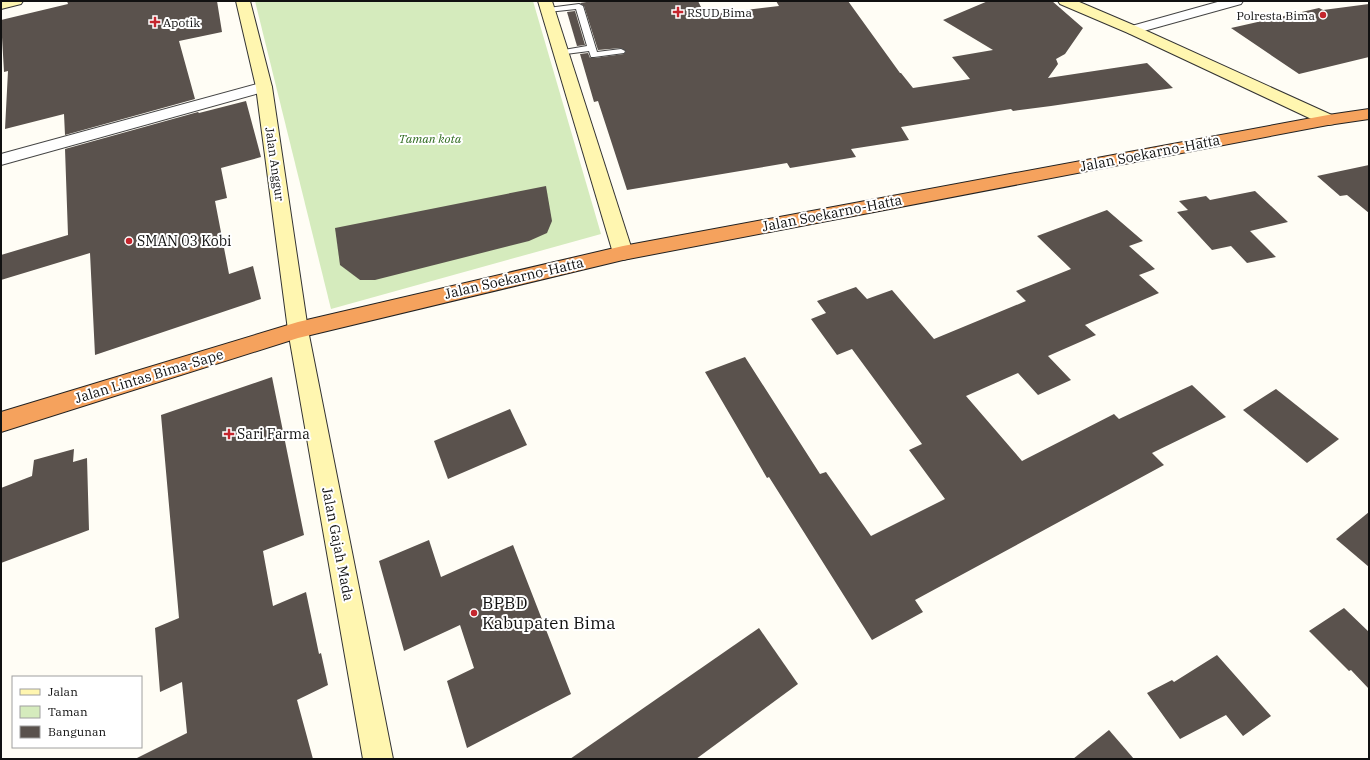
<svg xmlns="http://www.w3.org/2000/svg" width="1370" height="760" font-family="'IBM Plex Serif',serif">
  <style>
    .green { fill: #d5ebbd }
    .building { fill: #5a524d }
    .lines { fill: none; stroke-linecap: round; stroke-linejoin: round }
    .lane-casing { stroke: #444; stroke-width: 2 }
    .street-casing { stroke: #444; stroke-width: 2 }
    .secondary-casing { stroke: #333; stroke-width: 2 }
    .highway-casing { stroke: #222; stroke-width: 2 }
    .lane { fill: #fff; fill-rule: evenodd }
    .street { fill: #fff; fill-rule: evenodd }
    .secondary { fill: #fff6b0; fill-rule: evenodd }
    .highway { fill: #f5a25d; fill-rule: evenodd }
    .poi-dot { fill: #c4262e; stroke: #fff; stroke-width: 1.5 }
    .labels { text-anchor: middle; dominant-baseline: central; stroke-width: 4; stroke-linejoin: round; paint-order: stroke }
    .far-poi-label { font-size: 12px; fill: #111; stroke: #fff; text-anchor: start }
    .far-park-label { font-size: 12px; font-style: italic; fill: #2f6b1f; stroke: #fff }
    .far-street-label { font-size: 12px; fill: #111; stroke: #fff }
    .street-label { font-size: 14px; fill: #111; stroke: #fff }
    .poi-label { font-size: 14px; fill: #111; stroke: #fff; text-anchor: start }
    .near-poi-label { font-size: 17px; fill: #111; stroke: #fff; text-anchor: start }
  </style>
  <rect width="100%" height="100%" fill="#fffdf5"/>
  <path class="green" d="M255 1H533L601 234 331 309Z"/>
  <g class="building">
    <path d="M67 1H217L222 32 179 41 195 99 65 135 64 114 5 129 8 71 4 72 1 20 68 4Z"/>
    <path d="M593 1H698L705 15 779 6 776 1H848L900 73H901L913 88 970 79 952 57 993 50 943 20 988 1H1052L1083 28 1065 54 1056 59 1058 64 1048 78 1147 63 1173 88 1051 106 1013 111 1011 109 901 127 909 140 851 149 856 157 790 168 787 163 627 190 598 101 594 102 580 54 588 53 590 58H594L624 54 626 51 621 48 598 50 584 6 580 3Z"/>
    <path d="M1369 4V57L1299 74 1231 28 1319 8 1323 10Z"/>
    <path d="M575 11 585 45 577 46 567 12Z"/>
    <path d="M246 101 261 157 221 168 227 198 215 201 229 274 253 266 261 299 95 355 90 253 1 280V255L68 235 65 149 198 112 199 113Z"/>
    <path d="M1369 165V213L1347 195 1340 196 1317 176Z"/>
    <path d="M546 186 552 221 547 233 529 241 375 280H360L340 265 335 228Z"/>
    <path d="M1255 191 1288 222 1250 231 1276 257 1247 263 1231 246 1212 250 1177 212 1188 210 1179 201 1206 196 1210 200Z"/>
    <path d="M1107 210 1143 241 1129 246 1155 269 1139 275 1159 293 1085 325 1096 335 1048 356 1071 380 1038 395 1018 373 966 396 1022 461 1114 414 1119 419 1192 385 1226 417 1152 453 1164 465 915 600 923 612 872 640 769 477 767 478 705 372 745 357 820 474 826 472 871 536 945 499 909 450 922 444 852 349 837 355 811 319 826 313 817 301 856 287 867 299 892 290 934 339 1026 301 1016 291 1071 269 1037 236Z"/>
    <path d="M272 377 304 535 263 551 273 606 306 592 319 654 321 653 328 685 297 700 313 759H135L187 733 182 682 160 692 155 628 179 618 161 415Z"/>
    <path d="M1276 389 1339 439 1307 463 1243 410Z"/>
    <path d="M510 409 527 445 448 479 434 441Z"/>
    <path d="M74 449 73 462 87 458 89 530 1 563V488L32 476 34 460Z"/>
    <path d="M1369 512V567L1336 539Z"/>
    <path d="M429 540 441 577 513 545 571 694 467 748 447 681 474 668 460 625 404 651 379 561Z"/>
    <path d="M1344 608 1369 632V689L1351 670 1349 671 1309 631Z"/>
    <path d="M759 628 798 684 696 759H570Z"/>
    <path d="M1217 655 1271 716 1243 736 1226 715 1180 739 1147 693 1172 680 1174 682Z"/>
    <path d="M1109 730 1134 759H1073Z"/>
  </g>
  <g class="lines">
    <defs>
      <path id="lane" d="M579 4 583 6 597 52 621 49 625 51 624 53 594 57H591L589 51 558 55V51L587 46 576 9 548 12 544 10 548 8Z"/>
      <g id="street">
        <path d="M1221 1H1243L1241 4 1133 34 1128 33 1126 30 1128 27Z"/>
        <path d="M264 82 270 84 272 87 270 90 1 165V154Z"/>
      </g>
      <g id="secondary">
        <path d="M1 1H23L21 4 1 9Z"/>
        <path d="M236 1H250L272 87 308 330 393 759H363L288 330 256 87Z"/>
        <path d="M538 1H552L633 253 630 258 623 260 616 258 613 253Z"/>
        <path d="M1058 1H1077L1138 27 1334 116 1336 120 1334 124 1328 125 1322 124 1128 33 1060 4Z"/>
      </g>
      <path id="highway" d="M1369 109V119L1328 125 623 260 298 338 1 432V412L298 322 623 246 1328 115Z"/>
    </defs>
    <use href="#lane" class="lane-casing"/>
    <use href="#street" class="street-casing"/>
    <use href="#secondary" class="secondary-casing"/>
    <use href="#highway" class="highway-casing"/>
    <use href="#lane" class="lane"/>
    <use href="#street" class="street"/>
    <use href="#secondary" class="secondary"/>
    <use href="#highway" class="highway"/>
  </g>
  <g class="poi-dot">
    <path d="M676 6h4v4h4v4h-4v4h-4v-4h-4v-4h4z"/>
    <circle cx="1323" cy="15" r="4"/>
    <path d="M153 16h4v4h4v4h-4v4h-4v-4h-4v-4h4z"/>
    <circle cx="129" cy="241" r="4"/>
    <path d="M227 428h4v4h4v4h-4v4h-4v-4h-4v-4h4z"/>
    <circle cx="474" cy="613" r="4"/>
  </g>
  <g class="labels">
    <g class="far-poi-label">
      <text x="687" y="12">RSUD Bima</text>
      <text x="1315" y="15" text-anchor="end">Polresta Bima</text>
      <text x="163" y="22">Apotik</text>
    </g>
    <g class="far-park-label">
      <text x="430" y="138">Taman kota</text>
    </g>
    <g class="far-street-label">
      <text transform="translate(275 164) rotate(82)">Jalan Anggur</text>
    </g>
    <g class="street-label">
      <text transform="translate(1150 153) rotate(-11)">Jalan Soekarno-Hatta</text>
      <text transform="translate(832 213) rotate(-11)">Jalan Soekarno-Hatta</text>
      <text transform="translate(514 278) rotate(-13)">Jalan Soekarno-Hatta</text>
      <text transform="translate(149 376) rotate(-17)">Jalan Lintas Bima-Sape</text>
      <text transform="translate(338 544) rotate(79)">Jalan Gajah Mada</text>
    </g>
    <g class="poi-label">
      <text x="137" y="241">SMAN 03 Kobi</text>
      <text x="237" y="434">Sari Farma</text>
    </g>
    <g class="near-poi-label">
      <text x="482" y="603">BPBD<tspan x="482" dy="20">Kabupaten Bima</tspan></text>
    </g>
  </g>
  <rect width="1370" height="760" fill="none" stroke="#111111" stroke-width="4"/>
  <rect x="12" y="676" width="130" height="72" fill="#ffffff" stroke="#a0a0a0"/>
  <rect x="20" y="689" width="20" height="6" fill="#fff6b0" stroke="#a0a0a0"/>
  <text x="48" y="696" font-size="12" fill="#111111">Jalan</text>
  <rect x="20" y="706" width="20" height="12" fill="#d5ebbd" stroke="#a0a0a0"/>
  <text x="48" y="716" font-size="12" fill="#111111">Taman</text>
  <rect x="20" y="726" width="20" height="12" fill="#5a524d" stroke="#a0a0a0"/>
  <text x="48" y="736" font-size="12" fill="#111111">Bangunan</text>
</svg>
